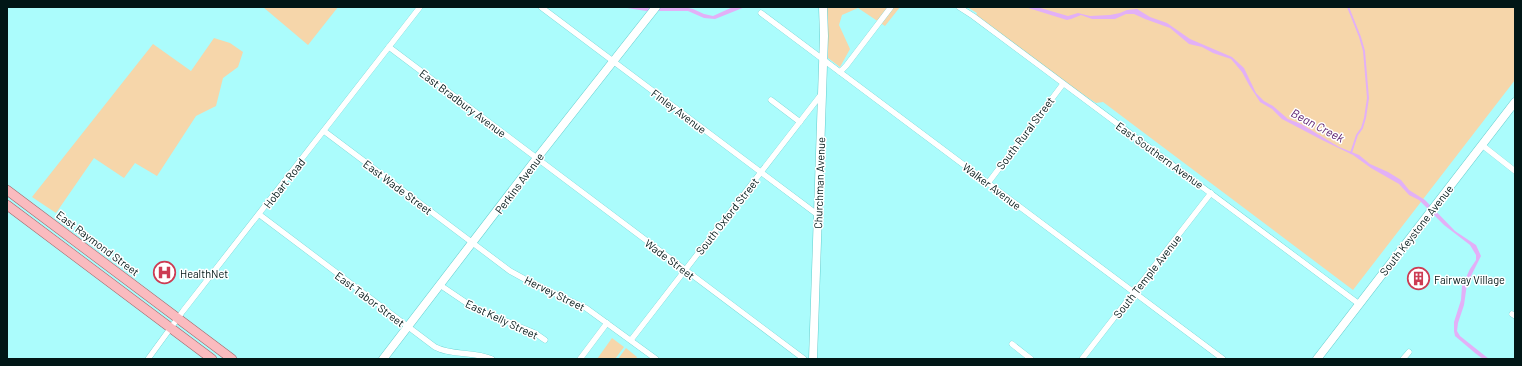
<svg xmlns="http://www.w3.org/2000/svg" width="1522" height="366" font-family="Barlow,sans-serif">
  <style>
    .green { fill: #f6d6aa }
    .water { fill: #e2b0f7 }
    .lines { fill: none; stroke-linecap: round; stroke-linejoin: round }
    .stream { stroke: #e2b0f7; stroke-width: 2 }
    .street-casing { stroke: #63cece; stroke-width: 6 }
    .secondary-casing { stroke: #63cece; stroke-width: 9 }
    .primary-casing { stroke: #a16368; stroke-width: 10 }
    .street { stroke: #fff; stroke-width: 5.5 }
    .secondary { stroke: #fff; stroke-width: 8 }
    .primary { stroke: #fabbbf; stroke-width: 9 }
    .labels { text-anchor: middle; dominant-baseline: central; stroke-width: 3; stroke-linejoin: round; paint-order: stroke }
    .street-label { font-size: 11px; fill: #011616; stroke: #fff }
    .poi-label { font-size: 11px; fill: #011616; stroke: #fff; text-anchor: start }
    .water-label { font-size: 12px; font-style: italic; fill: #56196b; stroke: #fff }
  </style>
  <rect width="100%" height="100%" fill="#abfcfc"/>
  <g class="green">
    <path d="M263 7H338L308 45Z"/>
    <path d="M824 7H900L885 26 858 8 842 15 839 25 850 49 840 67 828 58Z"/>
    <path d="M967 7H1515V80L1353 290 1103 102 1096 103 1060 79 976 15 977 13Z"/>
    <path d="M214 38 230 43 243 52 238 67 223 78 216 106 196 116 157 176 135 163 124 178 94 158 56 213 32 197 153 44 191 71Z"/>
    <path d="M612 338 624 347 615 359H597Z"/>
    <path d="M626 348 637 357 636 359H618Z"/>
  </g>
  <g class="water">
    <path d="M621 7 688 8 693 9 704 14 713 16 733 7H745L715 19 704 18 688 11H646Z"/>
    <path d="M1025 7H1037L1068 16 1078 13 1090 16 1110 15 1120 13 1127 10 1137 9 1150 17 1167 23 1190 39 1232 57 1244 68 1256 93 1264 101 1273 106 1288 119 1301 124 1339 147 1359 155 1370 164 1388 172 1401 180 1409 190 1425 200 1455 231 1476 245 1481 256 1467 284 1464 305 1458 323 1457 331 1460 336 1489 359H1483L1475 353 1455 336 1454 331V322L1461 300 1462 286 1470 269 1476 260V255L1470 245 1444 225 1419 200 1409 195 1399 184 1371 168 1353 155 1322 140 1282 119 1272 109 1260 102 1249 85 1242 72 1231 59 1213 53 1202 47 1189 44 1170 28 1145 19 1134 14H1126L1115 19H1092L1081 15 1071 19 1067 20Z"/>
  </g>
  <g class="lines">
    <path class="stream" d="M1348 7 1360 37 1364 51 1368 98 1365 118 1362 128 1357 135 1351 153"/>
    <defs>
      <g id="street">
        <path d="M541 7 818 215"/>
        <path d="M959 7 973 16 1359 304"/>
        <path d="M761 13 1223 359"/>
        <path d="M389 47 804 359"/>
        <path d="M840 72 846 66 891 7"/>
        <path d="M771 100 800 122"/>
        <path d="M324 131 510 271 530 282 586 308 656 359"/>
        <path d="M1482 145 1515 171"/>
        <path d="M988 183 1063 84"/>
        <path d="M260 215 435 347C452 356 474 351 492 359"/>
        <path d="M440 285 474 308 535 333 545 340"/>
        <path d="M1512 314 1515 316"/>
        <path d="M631 340 823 92"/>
        <path d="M1012 344 1031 359"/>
        <path d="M148 359 183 311 420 7"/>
        <path d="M580 359 607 323"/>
        <path d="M1082 359 1211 193"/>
        <path d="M1403 359 1409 352"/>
      </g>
      <g id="secondary">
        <path d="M383 359 537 158 656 7"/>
        <path d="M813 359 824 36 823 7"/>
        <path d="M1317 359 1515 102"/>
      </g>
      <g id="primary">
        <path d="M7 190 232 359"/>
        <path d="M7 205 212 359"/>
      </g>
    </defs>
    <use href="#street" class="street-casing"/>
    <use href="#secondary" class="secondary-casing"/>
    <use href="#primary" class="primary-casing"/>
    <use href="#street" class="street"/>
    <use href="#secondary" class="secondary"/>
    <use href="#primary" class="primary"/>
  </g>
  <defs>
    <symbol id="hospital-ring" viewBox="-11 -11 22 22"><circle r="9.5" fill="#fff" stroke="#cc3c53" stroke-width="1.5"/><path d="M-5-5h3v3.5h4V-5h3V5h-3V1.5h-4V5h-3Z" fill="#cc3c53"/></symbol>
    <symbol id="building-ring" viewBox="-11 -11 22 22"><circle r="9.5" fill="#fff" stroke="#cc3c53" stroke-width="1.5"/><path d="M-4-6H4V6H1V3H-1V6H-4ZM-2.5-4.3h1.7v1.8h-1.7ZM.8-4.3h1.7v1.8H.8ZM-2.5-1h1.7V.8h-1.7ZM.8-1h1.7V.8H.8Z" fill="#cc3c53"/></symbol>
  </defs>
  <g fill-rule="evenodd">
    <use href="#hospital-ring" x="152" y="260" width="25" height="25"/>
    <use href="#building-ring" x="1406" y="266" width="25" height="25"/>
  </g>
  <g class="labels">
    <g class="street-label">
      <text transform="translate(463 103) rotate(37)">East Bradbury Avenue</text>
      <text transform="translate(679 111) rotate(37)">Finley Avenue</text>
      <text transform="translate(1025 133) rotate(-53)">South Rural Street</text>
      <text transform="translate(1160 155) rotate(36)">East Southern Avenue</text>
      <text transform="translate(284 183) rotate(-52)">Hobart Road</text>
      <text transform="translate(519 183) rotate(-53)">Perkins Avenue</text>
      <text transform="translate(819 183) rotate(-88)">Churchman Avenue</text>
      <text transform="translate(992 186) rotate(37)">Walker Avenue</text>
      <text transform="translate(398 187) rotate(37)">East Wade Street</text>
      <text transform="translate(727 216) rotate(-52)">South Oxford Street</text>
      <text transform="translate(1416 230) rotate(-52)">South Keystone Avenue</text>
      <text transform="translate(98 243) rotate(37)">East Raymond Street</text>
      <text transform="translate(670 259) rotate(37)">Wade Street</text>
      <text transform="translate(1147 276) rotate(-52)">South Temple Avenue</text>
      <text transform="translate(555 293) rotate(26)">Hervey Street</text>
      <text transform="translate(370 299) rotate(37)">East Tabor Street</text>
      <text transform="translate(502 319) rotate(25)">East Kelly Street</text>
    </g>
    <g class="poi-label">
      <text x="180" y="273">HealthNet</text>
      <text x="1434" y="279">Fairway Village</text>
    </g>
    <g class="water-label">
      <text transform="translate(1318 125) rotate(28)">Bean Creek</text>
    </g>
  </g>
  <rect width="1522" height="366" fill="none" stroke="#011616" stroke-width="16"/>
</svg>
